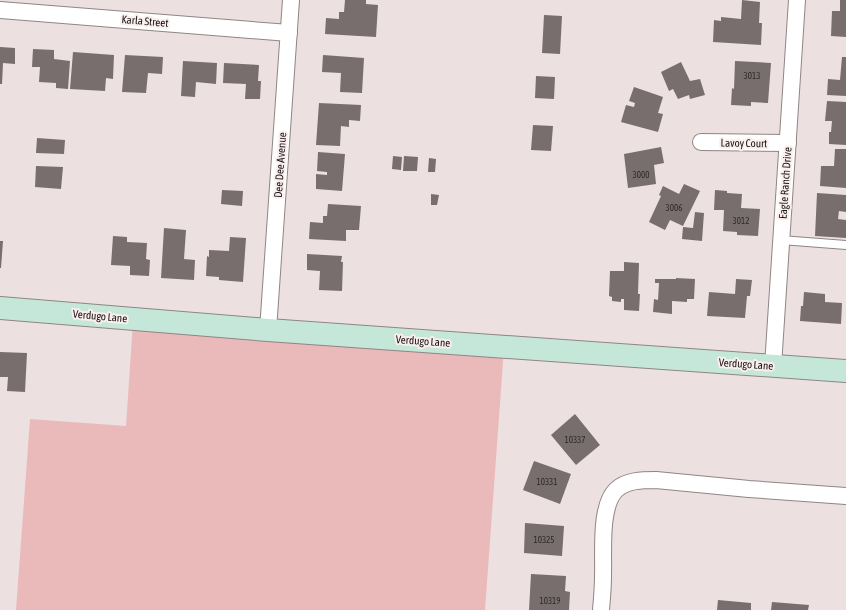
<svg xmlns="http://www.w3.org/2000/svg" width="846" height="610" font-family="'Asap Condensed',sans-serif">
  <style>
    .green { fill: #e9bab9 }
    .building { fill: #786e6e }
    .lines { fill: none; stroke-linecap: round; stroke-linejoin: round }
    .lane-casing { stroke: #8f8584; stroke-width: 10 }
    .street-casing { stroke: #8f8584; stroke-width: 18 }
    .secondary-casing { stroke: #8f8584; stroke-width: 24 }
    .lane { stroke: #fff; stroke-width: 8 }
    .street { stroke: #fff; stroke-width: 16 }
    .secondary { stroke: #c4e7d9; stroke-width: 22 }
    .labels { text-anchor: middle; dominant-baseline: central; stroke-width: 4; stroke-linejoin: round; paint-order: stroke }
    .number-label { font-size: 9px; fill: #2e2929 }
    .street-label { font-size: 11px; fill: #161212; stroke: #faeeee }
  </style>
  <rect width="100%" height="100%" fill="#ece1e0"/>
  <path class="green" d="M133 322 504 348 485 610H16L30 419 126 426Z"/>
  <g class="building">
    <path d="M345 0H366V4L378 5 376 37 325 34 326 18 339 19V12H344Z"/>
    <path d="M742 0 760 2 759 23H762L761 45 713 42 714 20 721 21V17L741 19Z"/>
    <path d="M840 0H846V37L831 36 832 11H840Z"/>
    <path d="M544 15 562 16 560 54 542 53Z"/>
    <path d="M0 47 15 48V64L3 63 2 84H0Z"/>
    <path d="M33 49 54 50V59L70 61 68 89 56 88V83L39 82 40 67H32Z"/>
    <path d="M73 52 114 55 113 79 106 78 105 91 70 89Z"/>
    <path d="M125 55 163 57 162 74 148 73 146 93 122 92Z"/>
    <path d="M323 55 364 58 362 93 340 92 341 73 322 72Z"/>
    <path d="M842 57H846V96L827 95 828 79 840 80Z"/>
    <path d="M183 61 217 63 216 84 196 82 195 97 181 96Z"/>
    <path d="M735 61 771 63 768 103 751 102V106L731 105 732 88 734 89Z"/>
    <path d="M681 62 690 81 700 79 705 95 690 99 689 95 678 99 673 89 669 91 661 72Z"/>
    <path d="M224 63 259 65 258 81H261L260 99H245L246 84 223 83Z"/>
    <path d="M536 76 555 77 554 99 535 98Z"/>
    <path d="M634 87 663 97 658 113 663 114 658 132 621 122 626 105 634 107 635 103 629 101Z"/>
    <path d="M827 101 846 102V145L829 144V132H831L832 121H825Z"/>
    <path d="M319 103 361 105 360 121 349 120V127L341 126 340 146 316 145Z"/>
    <path d="M533 125 553 126 551 151 531 150Z"/>
    <path d="M37 138 65 140 64 154 36 153Z"/>
    <path d="M661 147 664 163 654 165 656 184 628 188 624 154Z"/>
    <path d="M835 149H846V188L820 186 821 166H834Z"/>
    <path d="M318 152 345 154 342 191 316 189V174L327 175V172L317 171Z"/>
    <path d="M393 156 402 157 401 170 392 169Z"/>
    <path d="M404 156 418 157 417 171H403Z"/>
    <path d="M429 158 436 159 435 172H428Z"/>
    <path d="M36 166 63 167 61 189 35 187Z"/>
    <path d="M684 184 700 191 683 226 670 220 665 230 649 222 661 196 659 195 663 186 679 194Z"/>
    <path d="M222 190 243 191 242 206 221 204Z"/>
    <path d="M715 190 727 191V193L742 194 741 208 760 209 758 236 737 235V232L723 231 724 210H714Z"/>
    <path d="M817 193 846 195V212L839 211 838 219 846 220V238L815 236Z"/>
    <path d="M431 194 439 195 437 205H431Z"/>
    <path d="M328 204 361 206 359 230H346V241L309 239 310 222 323 223V216H327Z"/>
    <path d="M695 212 704 213 702 241 682 239 683 227 693 228Z"/>
    <path d="M164 228 186 230 184 259 195 260 194 280 161 278Z"/>
    <path d="M113 236 127 237V242L147 243 146 259 150 260 149 276 130 275V266L111 265Z"/>
    <path d="M230 237 246 238 243 282 219 280V277L206 276 207 256 209 257V250L229 251Z"/>
    <path d="M0 241H3L1 268H0Z"/>
    <path d="M307 254 342 256 341 262H343L342 291 319 290 320 271 307 270Z"/>
    <path d="M624 262 639 263 638 294H640L639 311 624 310V299H621V302L612 301V297L609 296 610 271H624Z"/>
    <path d="M676 278 695 279 694 299H687V302L672 301V314L653 312 654 299 658 300 659 283H655V279H676Z"/>
    <path d="M736 279 752 280 750 296H747L745 318 707 316 709 292 735 294Z"/>
    <path d="M804 292 825 294V302L842 303 841 324 800 321 801 306H803Z"/>
    <path d="M0 352 27 353 25 392 7 391 8 377H0Z"/>
    <path d="M575 414 600 445 576 465 551 435Z"/>
    <path d="M534 461 571 474 560 504 523 490Z"/>
    <path d="M525 523 564 526 562 556 524 553Z"/>
    <path d="M531 574 566 576 565 591 570 592 569 610H529Z"/>
    <path d="M718 600 751 603V610H717Z"/>
    <path d="M772 602 809 605 808 610H771Z"/>
  </g>
  <g class="lines">
    <defs>
      <path id="lane" d="M781 240 846 245"/>
      <g id="street">
        <path d="M0 10 289 33"/>
        <path d="M701 142 788 143"/>
        <path d="M268 330 291 0"/>
        <path d="M773 366 797 0"/>
        <path d="M601 610C602 599 603 588 603 576 604 554 599 507 616 490 626 480 643 480 656 480L749 489 846 496"/>
      </g>
      <path id="secondary" d="M0 308 268 330 846 371"/>
    </defs>
    <use href="#lane" class="lane-casing"/>
    <use href="#street" class="street-casing"/>
    <use href="#secondary" class="secondary-casing"/>
    <use href="#lane" class="lane"/>
    <use href="#street" class="street"/>
    <use href="#secondary" class="secondary"/>
  </g>
  <g class="labels">
    <g class="number-label">
      <text x="752" y="76">3013</text>
      <text x="641" y="175">3000</text>
      <text x="674" y="208">3006</text>
      <text x="741" y="221">3012</text>
      <text x="575" y="440">10337</text>
      <text x="547" y="482">10331</text>
      <text x="544" y="540">10325</text>
      <text x="550" y="601">10319</text>
    </g>
    <g class="street-label">
      <text transform="translate(145 21) rotate(5)">Karla Street</text>
      <text transform="translate(744 143) rotate(1)">Lavoy Court</text>
      <text transform="translate(280 165) rotate(-86)">Dee Dee Avenue</text>
      <text transform="translate(785 183) rotate(-86)">Eagle Ranch Drive</text>
      <text transform="translate(100 316) rotate(5)">Verdugo Lane</text>
      <text transform="translate(423 341) rotate(4)">Verdugo Lane</text>
      <text transform="translate(746 364) rotate(4)">Verdugo Lane</text>
    </g>
  </g>
</svg>
